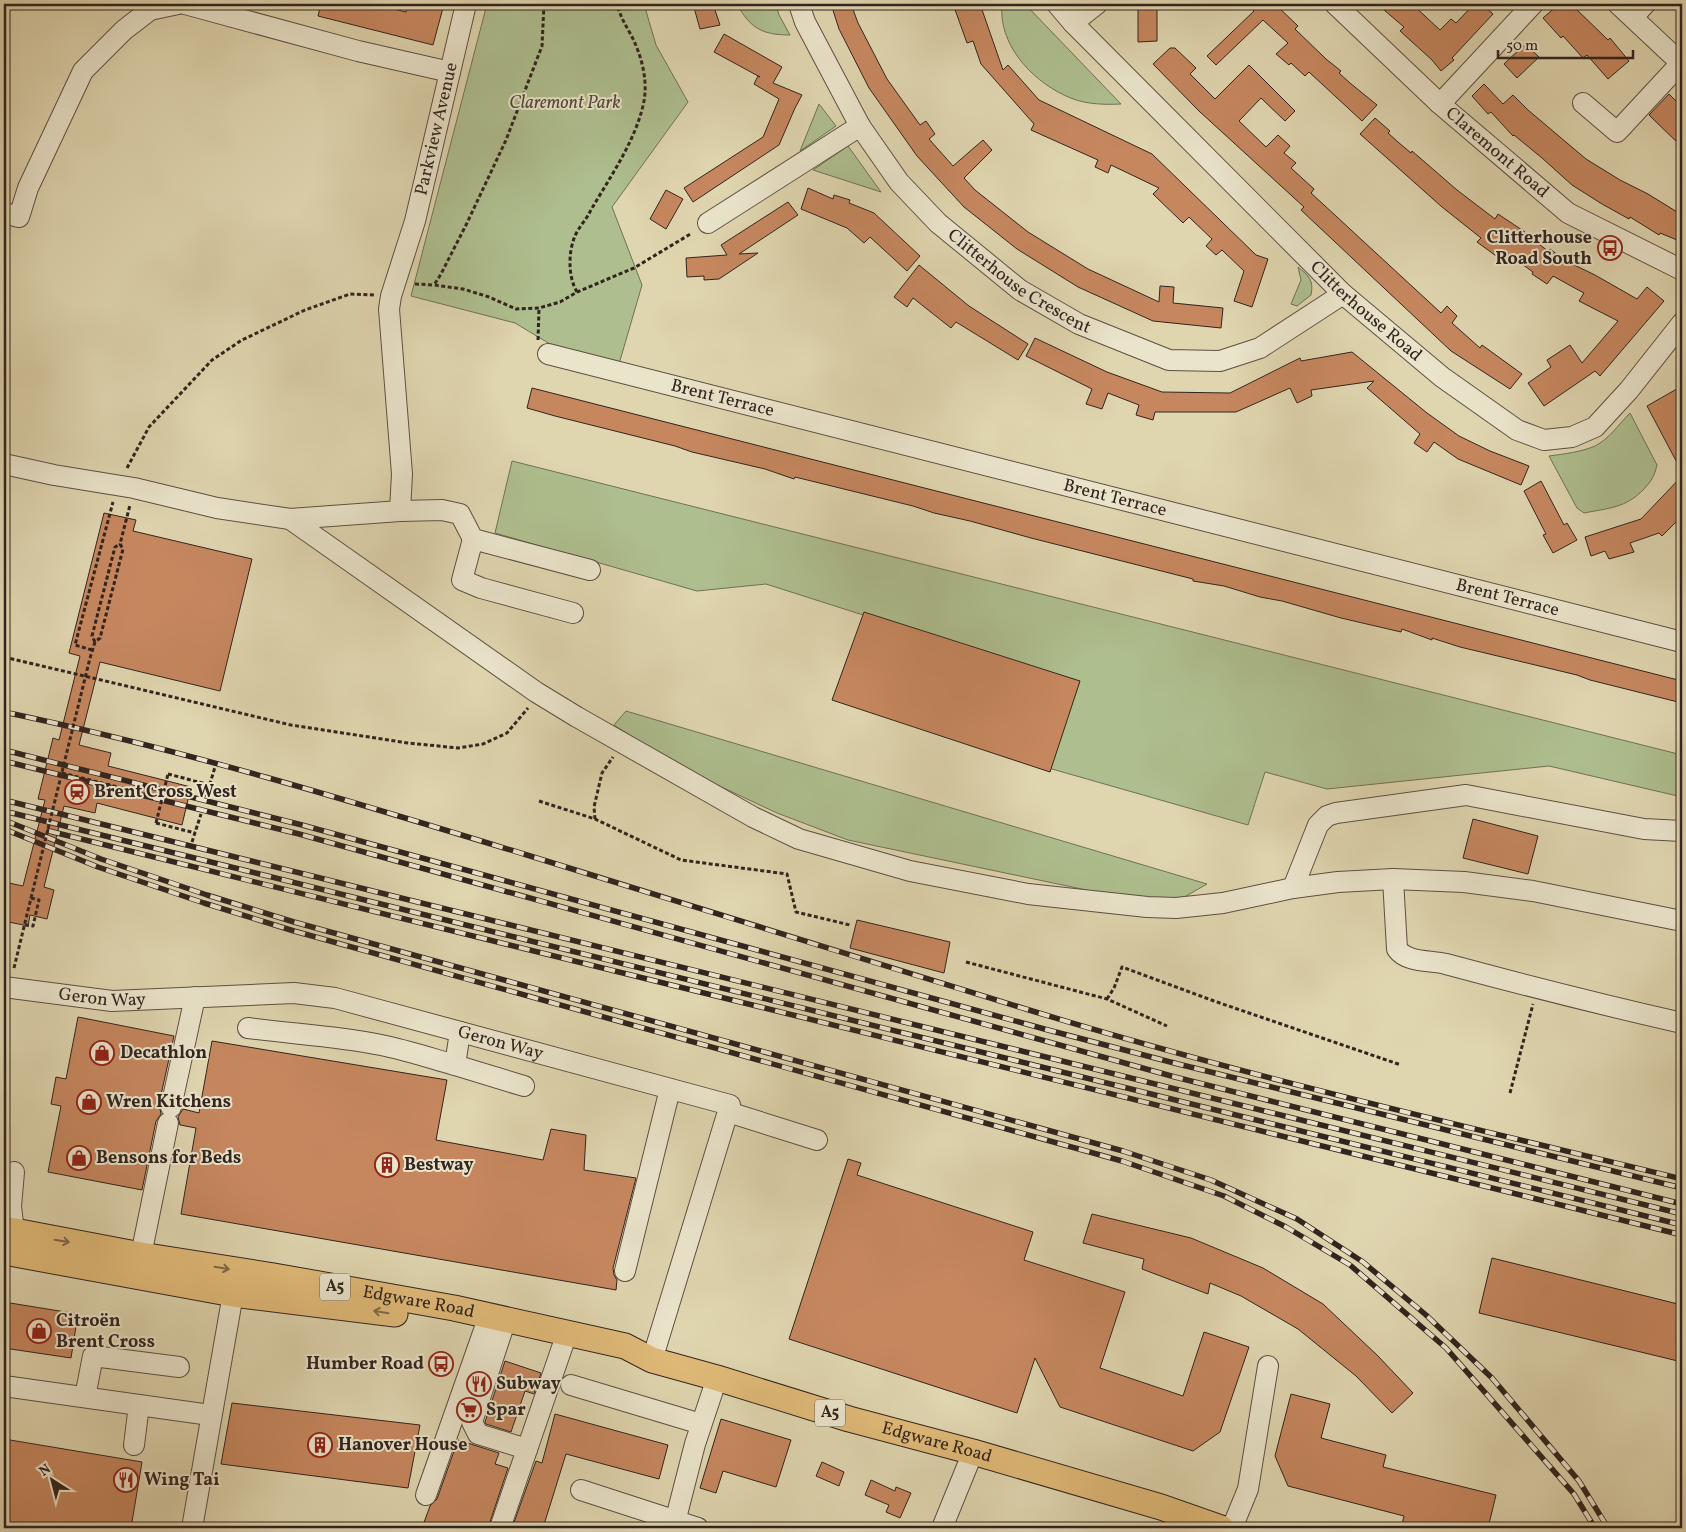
<svg xmlns="http://www.w3.org/2000/svg" width="1686" height="1532" font-family="Vollkorn,serif">
  <style>
    .green { fill: #aebe8e; stroke: #707156 }
    .building { fill: #c6875f; stroke: #32241f }
    .lines { fill: none; stroke-linecap: round; stroke-linejoin: round }
    .minor-casing { stroke: #5d5043; stroke-width: 22 }
    .major-casing { stroke: #32241f; stroke-width: 27 }
    .path { stroke: #32241f; stroke-width: 3; stroke-dasharray: 4 2.5; stroke-linecap: butt }
    .minor { stroke: #eae4cb; stroke-width: 20 }
    .major { stroke: #e0ba78; stroke-width: 25 }
    .rail-casing { stroke: #32241f; stroke-width: 5.5 }
    .rail { stroke: #eae4cb; stroke-width: 4; stroke-dasharray: 11; stroke-linecap: butt }
    .path-bridge { stroke: #32241f; stroke-width: 3; stroke-dasharray: 4 2.5; stroke-linecap: butt }
    .oneway { stroke: #806847 }
    .labels { text-anchor: middle; dominant-baseline: central; stroke-width: 4; stroke-linejoin: round; paint-order: stroke }
    .shield { fill: #eae4cb; stroke: #695e53; stroke-width: 1 }
    .shield-label { font-size: 16px; font-weight: bold; fill: #32241f }
    .park-label { font-size: 18px; font-style: italic; fill: #514a3b; stroke: #eae4cb }
    .street-label { font-size: 18px; fill: #32241f; stroke: #eae4cb }
    .poi-label { font-size: 18px; font-weight: bold; fill: #32241f; stroke: #eae4cb; text-anchor: start }
  </style>
  <rect width="100%" height="100%" fill="#dfd5af"/>
  <filter id="stains"><feTurbulence type="fractalNoise" baseFrequency=".004" numOctaves="4"/><feColorMatrix values="0 0 0 0 .2 0 0 0 0 .09 0 0 0 0 .02 0 0 0 .5 -.17"/></filter>
  <radialGradient id="worn" r=".72"><stop offset=".6" stop-color="#630" stop-opacity="0"/><stop offset="1" stop-color="#630" stop-opacity=".3"/></radialGradient>
  <g class="green">
    <path d="M487 4H644L656 45 688 102 612 207 642 285 619 364 550 344 515 323 411 296Z"/>
    <path d="M737 4H776L779 15 790 35C762 35 750 28 737 4Z"/>
    <path d="M1002 4H1025L1121 104C1101 105 1081 104 1064 95 1030 79 998 43 1002 4Z"/>
    <path d="M819 104 836 126 800 151Z"/>
    <path d="M848 146 881 192 813 170Z"/>
    <path d="M1298 267C1309 276 1314 280 1311 295L1297 306 1291 304 1301 280Z"/>
    <path d="M1630 413 1657 465C1654 477 1652 480 1644 489 1626 508 1609 508 1584 513L1577 508 1549 456C1564 454 1581 452 1595 446 1609 439 1619 424 1630 413Z"/>
    <path d="M512 461 1682 755V797L1549 766 1327 789 1265 772 1248 825 1045 767 1076 683 766 584 697 591 495 533Z"/>
    <path d="M626 711 1207 884 1181 899 1115 896 848 840 777 813 681 768 614 725Z"/>
  </g>
  <g class="building">
    <path d="M321 4H374L406 12 408 4H444L433 45 318 16Z"/>
    <path d="M693 4H713L720 25 700 29Z"/>
    <path d="M831 4H851L858 23 887 79 920 125 926 121 935 134 929 139 953 166 983 140 992 150 964 178 975 190 1028 232 1088 269 1159 302 1160 286 1174 287 1173 303 1223 308 1221 328 1153 321 1078 287 1017 249 964 207 917 156 869 88 839 29Z"/>
    <path d="M953 4H980L1003 70 1008 65 1039 100 1152 154 1256 255 1268 259 1252 307 1234 301 1244 271 1222 250 1216 255 1206 246 1212 239 1189 217 1183 223 1153 194 1159 188 1111 165 1108 173 1095 167 1098 160 1031 130 1034 124 981 64 973 41 967 43Z"/>
    <path d="M1247 4H1275L1298 26 1295 29 1326 59 1341 71 1339 73 1350 83 1377 105 1362 121 1309 72 1305 76 1291 63 1289 65 1276 54 1288 43 1263 20 1216 65 1207 56 1254 11Z"/>
    <path d="M1377 4H1412L1440 30 1451 19 1456 23 1474 4H1482L1493 14 1452 58 1454 60 1441 71 1432 60 1400 31 1404 27Z"/>
    <path d="M1559 4H1571L1608 40 1610 38 1629 61 1608 79 1587 55 1583 58 1563 36 1561 38 1543 18Z"/>
    <path d="M1138 9H1157V41L1138 42Z"/>
    <path d="M724 34 782 67 773 83 802 95 795 108 779 145 693 202 684 188 763 137 779 99 754 84 758 76 760 77 714 52Z"/>
    <path d="M1525 44 1539 57 1517 78 1504 64Z"/>
    <path d="M1170 48H1175L1196 68 1190 74 1215 99 1249 65 1295 111 1285 121 1261 98 1239 121 1266 147 1278 135 1290 146 1284 153 1296 163 1291 168 1314 189 1311 193 1441 313 1447 306 1457 316 1452 323 1480 348 1482 345 1522 374 1510 389 1451 351 1301 210 1304 207 1199 111 1153 64Z"/>
    <path d="M1484 84 1503 104 1513 95 1528 110 1586 159 1620 180 1648 194 1682 215V242L1660 233 1659 235 1630 217 1629 219 1602 204 1572 185 1542 158 1514 135 1513 136 1491 112 1488 114 1472 96Z"/>
    <path d="M1669 94 1682 107V147L1649 115Z"/>
    <path d="M1375 118 1390 131 1388 133 1398 142 1411 153 1412 151 1457 190 1495 219 1498 214 1525 232 1524 233 1548 251 1550 249 1566 261 1595 275 1637 299 1647 287 1664 301 1600 376 1595 371 1544 406 1528 383 1551 367 1547 360 1570 345 1582 363 1618 321 1579 301 1584 293 1571 286 1553 276 1547 284 1532 274 1533 272 1508 254 1503 261 1477 242 1481 238 1442 207 1360 134Z"/>
    <path d="M808 188 833 199 834 195 850 200 849 203 874 213 920 256 907 271 870 237 864 243 847 228 801 209Z"/>
    <path d="M666 190 683 199 666 229 650 219Z"/>
    <path d="M788 202 798 215 739 254 758 253 719 279 704 280V276L687 277 686 258 727 255 721 245Z"/>
    <path d="M919 265 969 306 1028 344 1018 360 956 322 951 328 913 298 907 307 894 297Z"/>
    <path d="M1035 338 1107 372 1162 392 1230 393 1300 358 1301 361 1352 352 1427 413 1459 436 1490 451 1529 466 1521 485 1458 459 1434 442 1427 452 1414 443 1420 434 1367 388 1374 381 1311 390 1312 396 1297 403 1290 388 1236 412H1155L1153 420 1136 415 1139 405 1108 393 1102 409 1086 404 1092 389 1026 356Z"/>
    <path d="M1682 386V472L1647 406Z"/>
    <path d="M532 388 1682 681V703L1590 680 1577 675 1460 647 1432 638V640L1402 629 1401 632 1341 618 1282 601 1260 597 1224 586 1193 581V579L1031 538 970 521 934 513 913 506 795 477 794 479 765 469 692 452 675 446 555 416 527 408Z"/>
    <path d="M1682 476V516L1662 536 1659 533 1630 543 1634 552 1609 559 1605 551 1591 556 1585 537 1641 519Z"/>
    <path d="M1541 481 1564 525 1567 523 1577 540 1553 553 1543 535 1546 534 1524 491Z"/>
    <path d="M104 513 136 520 133 531 252 559 220 691 100 662 79 745 111 753 108 766 191 787 182 825 97 803 95 813 64 806 44 887 54 890 47 919 30 915 28 926 4 921V882L23 886 45 800 38 799 53 738 59 740 80 656 69 653Z"/>
    <path d="M864 612 1080 681 1050 772 832 700Z"/>
    <path d="M1473 819 1538 836 1528 874 1463 858Z"/>
    <path d="M857 920 950 942 944 973 850 948Z"/>
    <path d="M78 1017 174 1036 159 1104 161 1114 156 1121 142 1190 48 1172 61 1106 51 1104 56 1077 66 1079Z"/>
    <path d="M212 1041 447 1080 436 1140 543 1160 551 1129 586 1135 584 1170 636 1178 613 1268 614 1275 617 1280 616 1290 181 1214 196 1128 180 1125 178 1117 183 1109 199 1113Z"/>
    <path d="M848 1159 861 1163 857 1175 1033 1232 1024 1260 1125 1292 1100 1368 1183 1396 1204 1332 1249 1347 1220 1432 1193 1451 1060 1407 1035 1358 1017 1413 789 1339Z"/>
    <path d="M1092 1214 1191 1238 1263 1268 1323 1304 1378 1356 1413 1393 1392 1413 1356 1376 1298 1329 1241 1296 1210 1283 1208 1294 1142 1269 1144 1259 1083 1243Z"/>
    <path d="M1492 1258 1682 1305V1362L1479 1313Z"/>
    <path d="M4 1302 78 1314 71 1358 4 1348Z"/>
    <path d="M505 1361 541 1373 534 1394 525 1391 511 1432 486 1424 485 1422Z"/>
    <path d="M1291 1394 1330 1404 1321 1438 1386 1455 1383 1467 1496 1495 1488 1528H1462L1445 1524 1444 1528H1401L1404 1516 1288 1486 1275 1456Z"/>
    <path d="M232 1403 420 1425 408 1488 221 1464Z"/>
    <path d="M555 1414 668 1445 659 1479 566 1454 543 1528H512L536 1461 542 1463Z"/>
    <path d="M721 1419 791 1440 776 1487 723 1471 716 1493 700 1488Z"/>
    <path d="M4 1439 142 1462 131 1528H4Z"/>
    <path d="M458 1440 499 1453 495 1464 508 1468 488 1528H422L430 1506 437 1499Z"/>
    <path d="M822 1462 844 1472 839 1486 816 1476Z"/>
    <path d="M871 1480 895 1491 896 1487 911 1493 900 1518 886 1512 889 1505 865 1495Z"/>
  </g>
  <g class="lines">
    <defs>
      <g id="minor">
        <path d="M185 4 358 51 450 72"/>
        <path id="s1" d="M799 4 805 22 860 126 899 182 938 223 1020 290 1079 324 1169 360 1220 361 1260 348 1343 294"/>
        <path id="s2" d="M1057 4 1073 23 1343 294 1442 377 1517 430 1544 440 1572 437 1595 427 1629 390 1682 323"/>
        <path id="s3" d="M1335 4 1440 104 1568 213 1682 270"/>
        <path d="M1618 4 1682 64"/>
        <path d="M1633 17 1645 4"/>
        <path d="M1073 23 1097 4"/>
        <path d="M1583 103 1617 132 1681 63"/>
        <path d="M1440 104 1533 4"/>
        <path d="M4 213 19 217 28 188 83 71 124 30 150 10 178 4"/>
        <path d="M708 223 860 126"/>
        <path id="s4" d="M548 354 1682 642"/>
        <path d="M4 464 54 475 134 488 217 508 290 519 400 511 442 510 460 514 473 539 590 570"/>
        <path id="s5" d="M400 511 402 474 389 309 391 296 415 221 466 4"/>
        <path d="M290 519 536 692 577 717 753 817 799 839 910 871 1028 894 1147 907 1176 908 1223 903 1293 888 1338 882 1393 879 1464 882 1533 891 1682 921"/>
        <path d="M473 539 462 580 481 588 573 613"/>
        <path d="M1393 879 1397 949C1407 963 1431 960 1446 964 1524 985 1603 1005 1682 1023"/>
        <path d="M1293 888 1318 825 1327 816 1336 813 1466 795 1644 829 1682 831"/>
        <path id="s6" d="M4 987 112 1001 294 993 335 998 730 1105 652 1360"/>
        <path d="M248 1028C292 1034 337 1036 381 1045 406 1050 430 1058 455 1065L460 1032"/>
        <path d="M455 1065 524 1086"/>
        <path d="M171 1107 195 997"/>
        <path d="M728 1112 817 1140"/>
        <path d="M14 1232 11 1206 14 1172"/>
        <path d="M141 1255 168 1123"/>
        <path d="M625 1271 670 1089"/>
        <path d="M506 1319 472 1422 478 1434 527 1449"/>
        <path d="M571 1385 701 1424"/>
        <path d="M4 1386 210 1415"/>
        <path d="M85 1397 93 1356 179 1367"/>
        <path d="M134 1445 139 1405"/>
        <path d="M581 1490 698 1528"/>
        <path d="M426 1495 489 1316"/>
        <path d="M675 1522 695 1444 717 1378"/>
        <path d="M192 1528 233 1294"/>
        <path d="M500 1528 567 1333"/>
        <path d="M942 1528 973 1452"/>
        <path d="M1232 1528 1248 1489 1268 1366"/>
      </g>
      <g id="major">
        <path id="s7" d="M4 1229 141 1255 274 1276 454 1308 625 1346 652 1360 717 1378 849 1419 973 1452 1161 1507 1221 1528"/>
        <path d="M4 1252 233 1294 395 1314"/>
      </g>
    </defs>
    <use href="#minor" class="minor-casing"/>
    <use href="#major" class="major-casing"/>
    <g class="path">
      <path d="M544 4 542 46 506 140 467 223 441 274 434 285 463 289 489 297 516 309 539 308 560 302 577 292 634 268 692 233"/>
      <path d="M415 284 434 285"/>
      <path d="M577 292C568 277 568 252 575 236 578 229 583 223 587 217 607 181 636 142 644 101 648 79 641 54 631 35 625 24 620 16 617 4"/>
      <path d="M538 340 539 308"/>
      <path d="M127 468 149 427 212 360 242 340 305 310 350 294 374 295"/>
      <path d="M95 642 92 636 115 547 120 544"/>
      <path d="M92 650 75 645 113 502"/>
      <path d="M4 657 291 725 408 743 458 748 483 744 507 733 528 708"/>
      <path d="M90 658 95 642 100 638 123 549 120 544 130 505"/>
      <path d="M62 773 162 798"/>
      <path d="M168 774 210 785"/>
      <path d="M206 797 215 767"/>
      <path d="M539 801 595 819 681 860 787 874 796 912 850 925"/>
      <path d="M595 819 594 807 602 773 613 757"/>
      <path d="M156 823 195 833"/>
      <path d="M192 842 201 814"/>
      <path d="M25 925 33 926 39 900 31 898"/>
      <path d="M966 962 1107 999 1167 1026"/>
      <path d="M14 968 31 898"/>
      <path d="M1107 999 1114 988 1122 967 1214 1001 1401 1065"/>
      <path d="M1510 1093 1533 1004"/>
    </g>
    <use href="#minor" class="minor"/>
    <use href="#major" class="major"/>
    <defs>
      <g id="rail">
        <path d="M4 712C181 749 354 802 527 855 695 907 862 959 1029 1010 1244 1076 1464 1126 1682 1179"/>
        <path d="M4 750 302 825 1048 1030 1178 1064 1682 1188"/>
        <path d="M4 761 299 834 1175 1077 1682 1204"/>
        <path d="M4 800 1682 1214"/>
        <path d="M4 811 1682 1225"/>
        <path d="M4 820 101 859 207 895 294 922 1123 1151 1211 1180 1297 1219 1363 1262 1426 1315 1492 1378 1579 1481 1608 1528"/>
        <path d="M4 829 98 867 204 903 294 931 1122 1161 1224 1196 1286 1227 1350 1265 1446 1348 1574 1494 1595 1528"/>
        <path d="M49 831 1682 1235"/>
      </g>
    </defs>
    <use href="#rail" class="rail-casing"/>
    <use href="#rail" class="rail"/>
    <g class="path-bridge">
      <path d="M156 823 168 774"/>
      <path d="M31 898 90 658"/>
    </g>
  </g>
  <defs><path id="oneway-shaft" d="M-6 0H5M1.5-3L5.5 0L1.5 3" fill="none" stroke-width="1.6" stroke-linecap="round" stroke-linejoin="round" transform="scale(1.25)"/></defs>
  <g class="oneway">
    <use href="#oneway-shaft" transform="translate(62 1241) rotate(10)"/>
    <use href="#oneway-shaft" transform="translate(222 1268) rotate(9)"/>
    <use href="#oneway-shaft" transform="translate(381 1312) rotate(-171)"/>
  </g>
  <defs>
    <symbol id="bus-ring" viewBox="-11 -11 22 22"><circle r="9.5" fill="#eae4cb" stroke="#8f2418" stroke-width="1.5"/><path d="M-5-6H5V4H4V6H2V4H-2V6H-4V4H-5ZM-3.5-4V0h7V-4ZM-3.5 1.2v1.5H-2V1.2ZM2 1.2v1.5H3.5V1.2Z" fill="#8f2418"/></symbol>
    <symbol id="station-ring" viewBox="-11 -11 22 22"><circle r="9.5" fill="#eae4cb" stroke="#8f2418" stroke-width="1.5"/><path d="M-3-6H3Q5-6 5-4V2Q5 4 3 4L4.5 6H3L1.5 4h-3L-3 6H-4.5L-3 4Q-5 4-5 2V-4Q-5-6-3-6ZM-3.5-4v3h7v-3ZM-3.5 1v1.5H-2V1ZM2 1v1.5H3.5V1Z" fill="#8f2418"/></symbol>
    <symbol id="shop-ring" viewBox="-11 -11 22 22"><circle r="9.5" fill="#eae4cb" stroke="#8f2418" stroke-width="1.5"/><path d="M-5-2.5h2.3a2.7 3.5 0 0 1 5.4 0H5L5.5 6h-11ZM-1.5-2.5h3a1.5 2.3 0 0 0-3 0Z" fill="#8f2418"/></symbol>
    <symbol id="building-ring" viewBox="-11 -11 22 22"><circle r="9.5" fill="#eae4cb" stroke="#8f2418" stroke-width="1.5"/><path d="M-4-6H4V6H1V3H-1V6H-4ZM-2.5-4.3h1.7v1.8h-1.7ZM.8-4.3h1.7v1.8H.8ZM-2.5-1h1.7V.8h-1.7ZM.8-1h1.7V.8H.8Z" fill="#8f2418"/></symbol>
    <symbol id="restaurant-ring" viewBox="-11 -11 22 22"><circle r="9.5" fill="#eae4cb" stroke="#8f2418" stroke-width="1.5"/><path d="M-5-6h1v4h1v-4h1v4h1v-4h1v5L-1.5 .5V6h-2V.5L-5-1ZM5-6V6H3V1.5H1.5Q1.5-4 5-6Z" fill="#8f2418"/></symbol>
    <symbol id="supermarket-ring" viewBox="-11 -11 22 22"><circle r="9.5" fill="#eae4cb" stroke="#8f2418" stroke-width="1.5"/><path d="M-6-5.5h2.5l.6 2H6L4.5 2H-2.5L-4.4-4H-6ZM-1.5 3.2a1.3 1.3 0 1 0 .1 0ZM3 3.2a1.3 1.3 0 1 0 .1 0Z" fill="#8f2418"/></symbol>
  </defs>
  <g fill-rule="evenodd">
    <use href="#bus-ring" x="1596" y="234" width="28" height="28"/>
    <use href="#station-ring" x="63" y="778" width="28" height="28"/>
    <use href="#shop-ring" x="88" y="1039" width="28" height="28"/>
    <use href="#shop-ring" x="75" y="1088" width="28" height="28"/>
    <use href="#shop-ring" x="65" y="1144" width="28" height="28"/>
    <use href="#building-ring" x="373" y="1151" width="28" height="28"/>
    <use href="#shop-ring" x="25" y="1317" width="28" height="28"/>
    <use href="#bus-ring" x="427" y="1350" width="28" height="28"/>
    <use href="#restaurant-ring" x="465" y="1370" width="28" height="28"/>
    <use href="#supermarket-ring" x="455" y="1396" width="28" height="28"/>
    <use href="#building-ring" x="306" y="1431" width="28" height="28"/>
    <use href="#restaurant-ring" x="112" y="1466" width="28" height="28"/>
  </g>
  <g class="labels">
    <g class="shield">
      <rect x="320" y="1273.5" width="30" height="27" rx="4"/>
      <rect x="815" y="1399.5" width="30" height="27" rx="4"/>
    </g>
    <g class="shield-label">
      <text x="335" y="1287">A5</text>
      <text x="830" y="1413">A5</text>
    </g>
    <g class="park-label">
      <text x="565" y="103">Claremont Park</text>
    </g>
    <g class="street-label">
      <text stroke="none"><textPath href="#s5" startOffset="389">Parkview Avenue</textPath></text>
      <text stroke="none"><textPath href="#s3" startOffset="220">Claremont Road</textPath></text>
      <text stroke="none"><textPath href="#s1" startOffset="362">Clitterhouse Crescent</textPath></text>
      <text stroke="none"><textPath href="#s2" startOffset="436">Clitterhouse Road</textPath></text>
      <text stroke="none"><textPath href="#s4" startOffset="180">Brent Terrace</textPath></text>
      <text stroke="none"><textPath href="#s4" startOffset="585">Brent Terrace</textPath></text>
      <text stroke="none"><textPath href="#s4" startOffset="990">Brent Terrace</textPath></text>
      <text stroke="none"><textPath href="#s6" startOffset="99">Geron Way</textPath></text>
      <text stroke="none"><textPath href="#s6" startOffset="504">Geron Way</textPath></text>
      <text stroke="none"><textPath href="#s7" startOffset="421">Edgware Road</textPath></text>
      <text stroke="none"><textPath href="#s7" startOffset="959">Edgware Road</textPath></text>
    </g>
    <g class="poi-label">
      <text x="1592" y="238" text-anchor="end">Clitterhouse<tspan x="1592" dy="21">Road South</tspan></text>
      <text x="94" y="792">Brent Cross West</text>
      <text x="120" y="1053">Decathlon</text>
      <text x="106" y="1102">Wren Kitchens</text>
      <text x="96" y="1158">Bensons for Beds</text>
      <text x="404" y="1165">Bestway</text>
      <text x="56" y="1321">Citroën<tspan x="56" dy="21">Brent Cross</tspan></text>
      <text x="424" y="1364" text-anchor="end">Humber Road</text>
      <text x="496" y="1384">Subway</text>
      <text x="486" y="1410">Spar</text>
      <text x="338" y="1445">Hanover House</text>
      <text x="144" y="1480">Wing Tai</text>
    </g>
  </g>
  <rect width="1686" height="1532" fill="none" stroke="#dfd5af" stroke-width="20"/>
  <rect x="5" y="5" width="1676" height="1522" fill="none" stroke="#32241f" stroke-width="2.5"/>
  <rect x="10" y="10" width="1666" height="1512" fill="none" stroke="#32241f"/>
  <g transform="translate(52 1480) rotate(324)" stroke="#eae4cb" stroke-width="4" paint-order="stroke">
  <path d="M0-4L9 19L0 12L-9 19Z" fill="#32241f"/>
  <text y="-8" font-size="14" font-weight="bold" text-anchor="middle" fill="#32241f">N</text>
  </g>
  <path d="M1498 50v8h135v-8" fill="none" stroke="#32241f" stroke-width="2.5"/>
  <text x="1506" y="50" font-size="15" fill="#32241f" stroke="#eae4cb" stroke-width="4" paint-order="stroke">50 m</text>
  <rect width="100%" height="100%" filter="url(#stains)"/>
  <rect width="100%" height="100%" fill="url(#worn)"/>
</svg>
